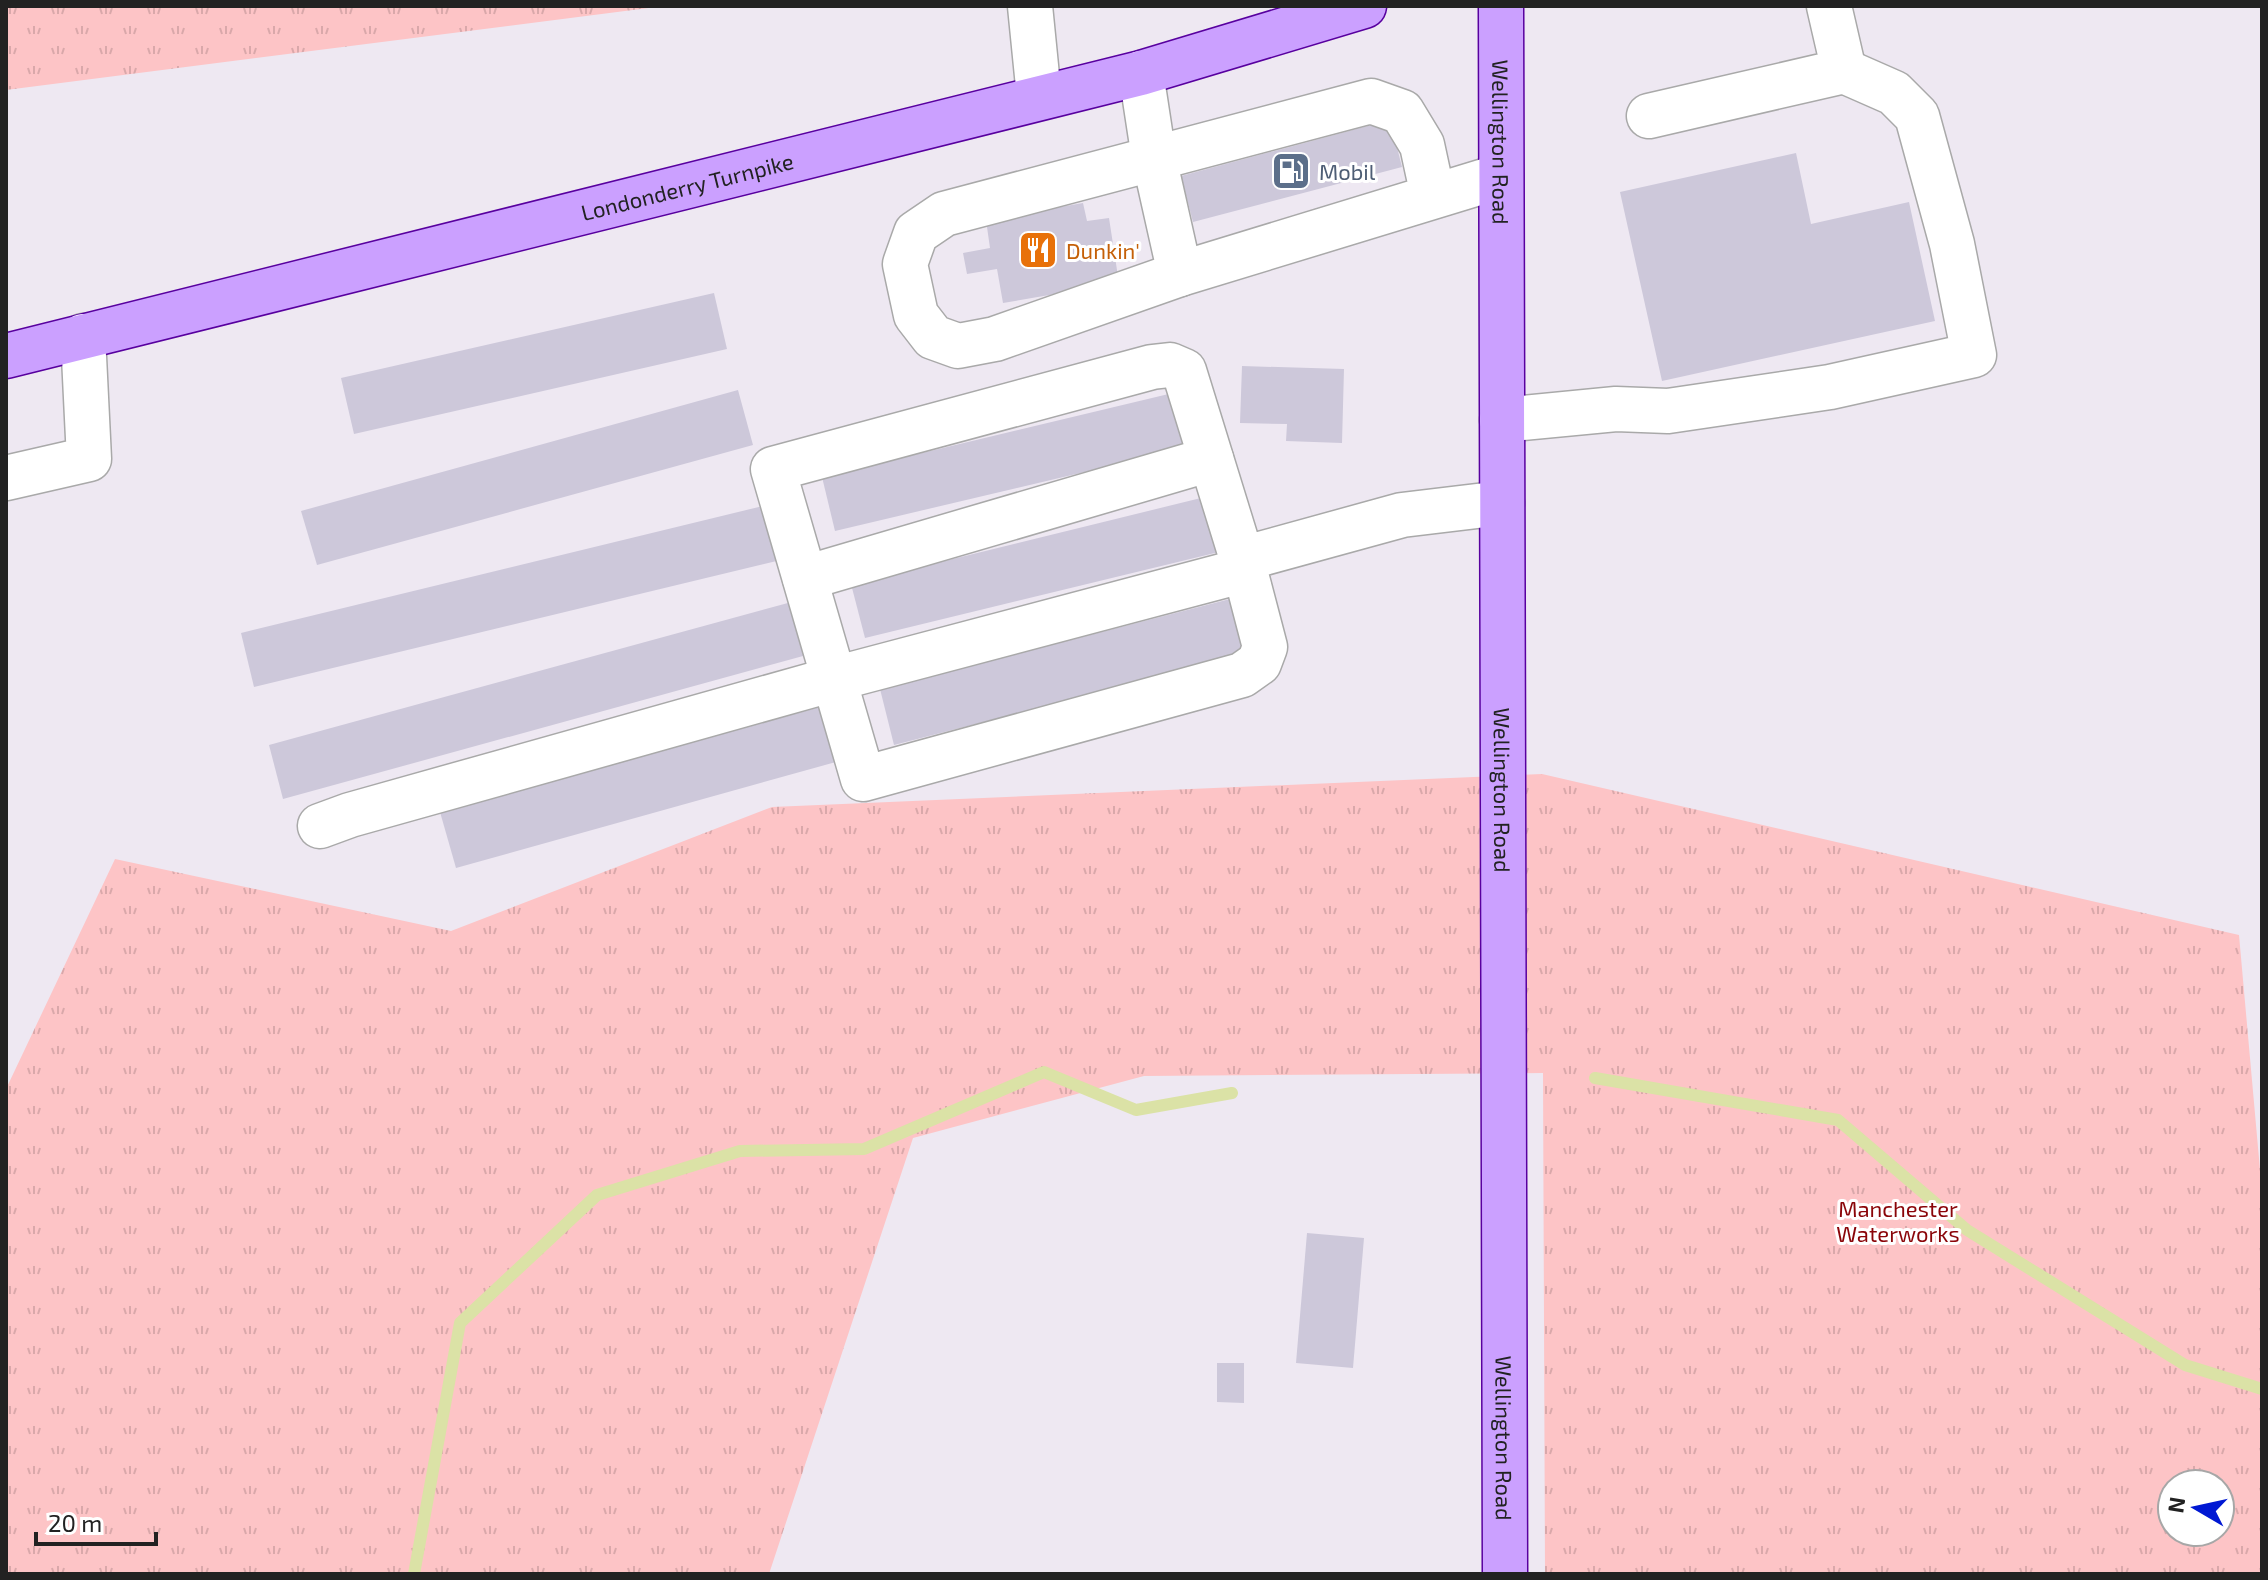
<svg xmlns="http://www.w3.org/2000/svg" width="2268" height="1580" font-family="'Exo 2',sans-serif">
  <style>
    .park { fill: url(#park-tufts); fill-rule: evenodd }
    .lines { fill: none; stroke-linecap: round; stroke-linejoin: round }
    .stream { stroke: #dbe2a6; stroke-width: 12 }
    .building { fill: #cdc8da }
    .minor-casing { stroke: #a9a9a9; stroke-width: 47 }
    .major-casing { stroke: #58009f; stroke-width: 47 }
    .minor { stroke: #fff; stroke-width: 44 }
    .major { stroke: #cba0ff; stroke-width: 44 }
    .labels { text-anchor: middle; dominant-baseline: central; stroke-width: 6; stroke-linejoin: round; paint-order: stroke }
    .street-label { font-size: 22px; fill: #222; stroke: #fff }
    .service-label { font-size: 22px; fill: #4e5e75; stroke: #fff; text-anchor: start }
    .food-label { font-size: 22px; fill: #c56008; stroke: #fff; text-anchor: start }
    .park-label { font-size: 22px; fill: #8a0509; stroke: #fff }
  </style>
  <defs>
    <pattern id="park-tufts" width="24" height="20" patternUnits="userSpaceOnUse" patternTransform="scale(2)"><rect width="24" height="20" fill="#fdc4c6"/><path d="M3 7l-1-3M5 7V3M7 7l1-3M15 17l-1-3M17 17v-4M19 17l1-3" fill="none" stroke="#d9a8aa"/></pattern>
  </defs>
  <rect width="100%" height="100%" fill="#eee8f2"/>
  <g class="park">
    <path d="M6 6H664L6 90Z"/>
    <path d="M1542 774 2239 935 2262 1192V1574H1545L1543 1073 1144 1076 913 1138 769 1574H6V1089L115 859 451 931 772 807ZM2172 1484H2220V1532H2172Z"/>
  </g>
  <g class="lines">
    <g class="stream">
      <path d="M1595 1078 1838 1120 1967 1230 2185 1365 2262 1389"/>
      <path d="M414 1574 460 1323 597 1195 740 1151 864 1149 1044 1072 1136 1110 1232 1093"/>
    </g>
  </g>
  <g class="building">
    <path d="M1390 120 1402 167 1193 222 1181 176Z"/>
    <path d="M1796 153 1811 224 1909 202 1935 321 1662 381 1620 192Z"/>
    <path d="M1083 203 1087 221 1109 218 1119 283 1003 303 997 269 967 274 963 253 990 248 986 220Z"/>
    <path d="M714 293 727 349 354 434 341 378Z"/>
    <path d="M1242 366 1344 369 1342 443 1286 441 1287 424 1240 423Z"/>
    <path d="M738 390 753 445 317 565 301 511Z"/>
    <path d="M1177 392 1190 447 835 531 822 477Z"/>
    <path d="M1205 497 1219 552 865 638 851 584Z"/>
    <path d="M771 504 785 559 254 687 241 633Z"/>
    <path d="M1234 598 1248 654 894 745 880 689Z"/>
    <path d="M799 600 814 653 283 799 269 745Z"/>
    <path d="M827 705 843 760 456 868 440 812Z"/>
    <path d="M1307 1233 1364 1238 1353 1368 1296 1363Z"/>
    <path d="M1217 1363H1244V1403L1217 1402Z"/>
  </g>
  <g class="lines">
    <defs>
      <g id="minor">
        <path d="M1030 6 1039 96"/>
        <path d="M1141 73 1154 158 1180 274"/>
        <path d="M1649 116 1844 71 1829 6"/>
        <path d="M1433 196 1422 145 1402 112 1371 101 944 214 916 233 905 264 916 315 933 337 958 346 995 339 1180 274 1501 176"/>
        <path d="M1502 420 1616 409 1668 411 1830 387 1974 355 1952 244 1917 116 1894 93 1844 71"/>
        <path d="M6 478 89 459 83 336"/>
        <path d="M1242 559 1184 371 1170 365 1152 367 773 469 863 779 1242 675 1259 663 1265 647 1242 559 1402 515 1502 503"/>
        <path d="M805 578 1211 459"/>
        <path d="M320 826 350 815 834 679 1245 570"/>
      </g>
      <g id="major">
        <path id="s1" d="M1501 6 1505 1574"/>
        <path id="s2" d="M6 356 1141 73 1364 6"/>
      </g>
    </defs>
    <use href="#minor" class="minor-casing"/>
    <use href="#major" class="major-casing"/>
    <use href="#minor" class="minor"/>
    <use href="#major" class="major"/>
  </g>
  <defs>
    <symbol id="fuel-square" viewBox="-11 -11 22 22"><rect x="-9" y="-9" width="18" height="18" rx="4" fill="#5c6f8a" stroke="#fff"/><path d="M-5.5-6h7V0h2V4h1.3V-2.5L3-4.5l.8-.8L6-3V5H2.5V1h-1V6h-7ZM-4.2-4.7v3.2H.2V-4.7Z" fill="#fff"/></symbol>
    <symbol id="restaurant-square" viewBox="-11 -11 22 22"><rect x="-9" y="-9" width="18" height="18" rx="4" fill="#e8710a" stroke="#fff"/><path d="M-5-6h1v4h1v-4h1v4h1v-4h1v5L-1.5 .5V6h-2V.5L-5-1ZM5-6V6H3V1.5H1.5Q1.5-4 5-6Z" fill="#fff"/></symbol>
  </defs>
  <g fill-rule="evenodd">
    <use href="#fuel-square" x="1269" y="149" width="44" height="44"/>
    <use href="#restaurant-square" x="1016" y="228" width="44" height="44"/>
  </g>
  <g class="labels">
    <g class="street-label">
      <text stroke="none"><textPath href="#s1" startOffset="136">Wellington Road</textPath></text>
      <text stroke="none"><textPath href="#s2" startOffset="702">Londonderry Turnpike</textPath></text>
      <text stroke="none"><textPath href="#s1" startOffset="784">Wellington Road</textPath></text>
      <text stroke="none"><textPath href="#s1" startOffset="1432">Wellington Road</textPath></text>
    </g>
    <g class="service-label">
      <text x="1319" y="171">Mobil</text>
    </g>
    <g class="food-label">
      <text x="1066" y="250">Dunkin'</text>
    </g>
    <g class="park-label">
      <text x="1898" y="1208">Manchester<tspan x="1898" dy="25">Waterworks</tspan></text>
    </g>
  </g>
  <rect width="2268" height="1580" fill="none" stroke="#222222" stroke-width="16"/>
  <g transform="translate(2196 1508) rotate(279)"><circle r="38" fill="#ffffff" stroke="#a7a7a7" stroke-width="2"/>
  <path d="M0-6L14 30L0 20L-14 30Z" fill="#0018d3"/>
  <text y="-12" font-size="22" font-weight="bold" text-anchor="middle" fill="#222222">N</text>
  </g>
  <path d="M36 1532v12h120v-12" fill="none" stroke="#222222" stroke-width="4"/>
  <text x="48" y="1532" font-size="24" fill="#222222" stroke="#ffffff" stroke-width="6" paint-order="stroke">20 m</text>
</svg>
